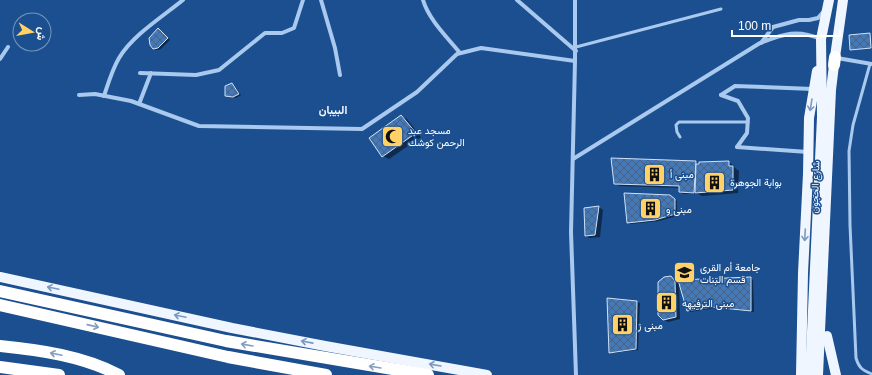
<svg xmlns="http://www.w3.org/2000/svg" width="872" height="375" font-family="Arial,Vazirmatn,sans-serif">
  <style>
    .shadow { fill: #0007 }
    .building { fill: url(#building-cross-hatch); stroke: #cfe3fa }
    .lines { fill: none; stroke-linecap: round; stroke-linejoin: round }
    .lane { stroke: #a9c9ee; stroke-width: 3 }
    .street { stroke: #a9c9ee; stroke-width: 4 }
    .primary { stroke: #f0f6ff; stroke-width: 10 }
    .highway { stroke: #fff; stroke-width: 12 }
    .oneway { stroke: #7b9ac1 }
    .oneway2 { stroke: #829ec1 }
    .labels { text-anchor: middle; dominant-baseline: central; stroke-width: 3; stroke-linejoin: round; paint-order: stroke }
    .poi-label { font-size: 10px; fill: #fff; stroke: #1b4f8f; text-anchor: start }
    .street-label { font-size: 10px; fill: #fff; stroke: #1b4f8f }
    .neighbourhood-label { font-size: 11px; font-weight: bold; fill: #fff; stroke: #1b4f8f }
  </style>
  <defs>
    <pattern id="building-cross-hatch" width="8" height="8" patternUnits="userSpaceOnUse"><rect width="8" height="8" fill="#4478b7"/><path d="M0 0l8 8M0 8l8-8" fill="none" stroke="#486282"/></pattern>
  </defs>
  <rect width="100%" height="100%" fill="#1b4f8f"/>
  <g class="shadow">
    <path d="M160 31 170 40 161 49 157 50 154 49Z"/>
    <path d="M232 84 234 85 241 95 236 98 226 95Z"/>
    <path d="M401 116 407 119 421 137 389 159 383 156Z"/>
    <path d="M696 162 700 164 729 162 734 166 735 168 739 171 738 193 702 196 698 194H684L680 192V188L619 186 615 183Z"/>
    <path d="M673 198 677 201V216L659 221 631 224 628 223Z"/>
    <path d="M599 207 603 210 600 237 590 238 586 236Z"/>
    <path d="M671 277 679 284 680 319 668 322 663 319Z"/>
    <path d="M751 278 753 280 754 312 716 308 690 312 688 310Z"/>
    <path d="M608 300 637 302 640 303 638 350 613 353 610 352Z"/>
  </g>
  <g class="building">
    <path d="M158 28 168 38 158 48 153 49 150 45 149 38Z"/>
    <path d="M870 33 871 48 850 50 849 35Z"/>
    <path d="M232 83 239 94 233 97 225 96V86Z"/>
    <path d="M401 115 416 133 382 157 369 138Z"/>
    <path d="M611 158 696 161 694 193 679 192V186L614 184Z"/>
    <path d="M729 161V166H733V190L695 193 696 164H699V162Z"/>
    <path d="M624 193 670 195 675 199V214L655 220 627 223Z"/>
    <path d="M599 206 595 235 585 236 584 208Z"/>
    <path d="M671 276 675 281 676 317 663 320 658 315V282L664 277Z"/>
    <path d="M751 277V311L712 307 687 311 678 280Z"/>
    <path d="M607 298 637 301 636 349 609 353Z"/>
  </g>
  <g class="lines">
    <g class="lane">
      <path d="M576 47 721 9"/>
      <path d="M870 64 853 125 849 151 850 225 856 358C859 368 862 370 872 374"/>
      <path d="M680 137 677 132 676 125 679 122H748"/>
    </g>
    <g class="street">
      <path d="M321 0 335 48 340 75"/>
      <path d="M423 0C429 20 447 37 460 53"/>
      <path d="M517 0 576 51"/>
      <path d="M575 0V61L571 232 576 375"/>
      <path d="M761 43 773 27 799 20H809L818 18 824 11"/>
      <path d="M837 58 872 64"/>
      <path d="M0 59 8 47"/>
      <path d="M140 73 196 75 219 70 265 33H282L294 28 303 0"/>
      <path d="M79 95 95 94 131 101 199 126 362 129 417 92 457 54 481 48 575 61"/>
      <path d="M721 95 735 86 813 89"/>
      <path d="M721 95 738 101 748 118 747 133 737 147"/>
      <path d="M104 96C108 84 112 70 119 58 133 35 162 17 183 0"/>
      <path d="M139 104 151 73"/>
      <path d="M737 147 808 152"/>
      <path d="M573 159 760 43C784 34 796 29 821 39"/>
    </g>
    <g class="primary">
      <path d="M835 57 843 0"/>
      <path d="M0 277 232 328 325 346 487 375"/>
      <path d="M827 336 836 375"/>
      <path d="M801 375 803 273 808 174 809 118 817 71"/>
      <path d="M810 375 822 117 821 39 829 0"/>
      <path d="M818 375 831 90 834 65"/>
    </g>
    <g class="highway">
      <path d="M834 65 835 57"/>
      <path d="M0 291 226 341 428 375"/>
      <path d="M0 305 228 357 326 375"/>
      <path d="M0 346C40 350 83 356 119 375"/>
      <path d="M0 367 59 375"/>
    </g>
  </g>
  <defs><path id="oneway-shaft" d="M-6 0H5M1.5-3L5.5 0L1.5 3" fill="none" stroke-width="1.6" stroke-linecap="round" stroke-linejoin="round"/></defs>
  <g class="oneway">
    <use href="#oneway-shaft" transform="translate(811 105) rotate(99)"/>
    <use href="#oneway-shaft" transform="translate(805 235) rotate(93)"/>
    <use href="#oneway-shaft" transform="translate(53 288) rotate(-168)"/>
    <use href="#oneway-shaft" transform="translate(180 316) rotate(-168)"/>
    <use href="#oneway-shaft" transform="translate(307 342) rotate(-169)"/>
    <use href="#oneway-shaft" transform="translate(435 365) rotate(-170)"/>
  </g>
  <g class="oneway2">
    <use href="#oneway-shaft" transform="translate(93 326) rotate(13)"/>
    <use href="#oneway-shaft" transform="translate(247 345) rotate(-170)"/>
    <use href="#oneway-shaft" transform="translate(56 354) rotate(-168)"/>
    <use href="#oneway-shaft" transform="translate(375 367) rotate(-171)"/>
  </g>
  <defs>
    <symbol id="mosque-square" viewBox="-11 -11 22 22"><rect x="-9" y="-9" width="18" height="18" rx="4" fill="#ffd166" stroke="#1b4f8f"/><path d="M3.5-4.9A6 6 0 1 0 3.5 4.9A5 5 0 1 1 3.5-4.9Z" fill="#111"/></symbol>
    <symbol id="building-square" viewBox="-11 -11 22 22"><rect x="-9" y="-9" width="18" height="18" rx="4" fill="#ffd166" stroke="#1b4f8f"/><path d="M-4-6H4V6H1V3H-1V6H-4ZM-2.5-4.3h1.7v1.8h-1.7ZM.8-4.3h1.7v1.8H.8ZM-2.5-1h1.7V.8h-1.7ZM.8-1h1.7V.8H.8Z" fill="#111"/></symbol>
    <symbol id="university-square" viewBox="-11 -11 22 22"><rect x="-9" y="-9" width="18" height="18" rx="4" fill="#ffd166" stroke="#1b4f8f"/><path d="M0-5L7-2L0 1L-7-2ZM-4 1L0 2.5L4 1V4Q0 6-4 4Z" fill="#111"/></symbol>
  </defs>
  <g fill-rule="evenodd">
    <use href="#mosque-square" x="380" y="124" width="25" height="25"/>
    <use href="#building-square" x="642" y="162" width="25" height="25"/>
    <use href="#building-square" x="702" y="170" width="25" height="25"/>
    <use href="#building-square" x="638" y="196" width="25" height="25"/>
    <use href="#university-square" x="672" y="260" width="25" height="25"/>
    <use href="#building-square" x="654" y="290" width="25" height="25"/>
    <use href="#building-square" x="610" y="312" width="25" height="25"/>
  </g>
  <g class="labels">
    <g class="poi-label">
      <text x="408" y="130">مسجد عبد<tspan x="408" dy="12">الرحمن كوشك</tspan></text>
      <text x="670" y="174">مبنى أ</text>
      <text x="730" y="182">بوابة الجوهرة</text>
      <text x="666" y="209">مبنى و</text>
      <text x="700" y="267">جامعة أم القرى<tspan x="700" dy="12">قسم البنات</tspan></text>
      <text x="682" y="303">مبنى الترفيهه</text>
      <text x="638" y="325">مبنى ز</text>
    </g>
    <g class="street-label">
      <text transform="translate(815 187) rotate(-88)">شارع الحجون</text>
    </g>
    <g class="neighbourhood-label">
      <text x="333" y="110">البيبان</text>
    </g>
  </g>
  <g transform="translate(32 32) rotate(101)"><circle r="19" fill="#1b4f8f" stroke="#7695bc"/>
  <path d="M0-3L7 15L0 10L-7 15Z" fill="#ffd166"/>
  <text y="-6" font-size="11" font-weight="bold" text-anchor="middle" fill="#ffffff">ش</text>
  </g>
  <path d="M732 30v6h108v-6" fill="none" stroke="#ffffff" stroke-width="2"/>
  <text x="738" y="30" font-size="12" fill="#ffffff" stroke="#1b4f8f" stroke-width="3" paint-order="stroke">100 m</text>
</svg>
